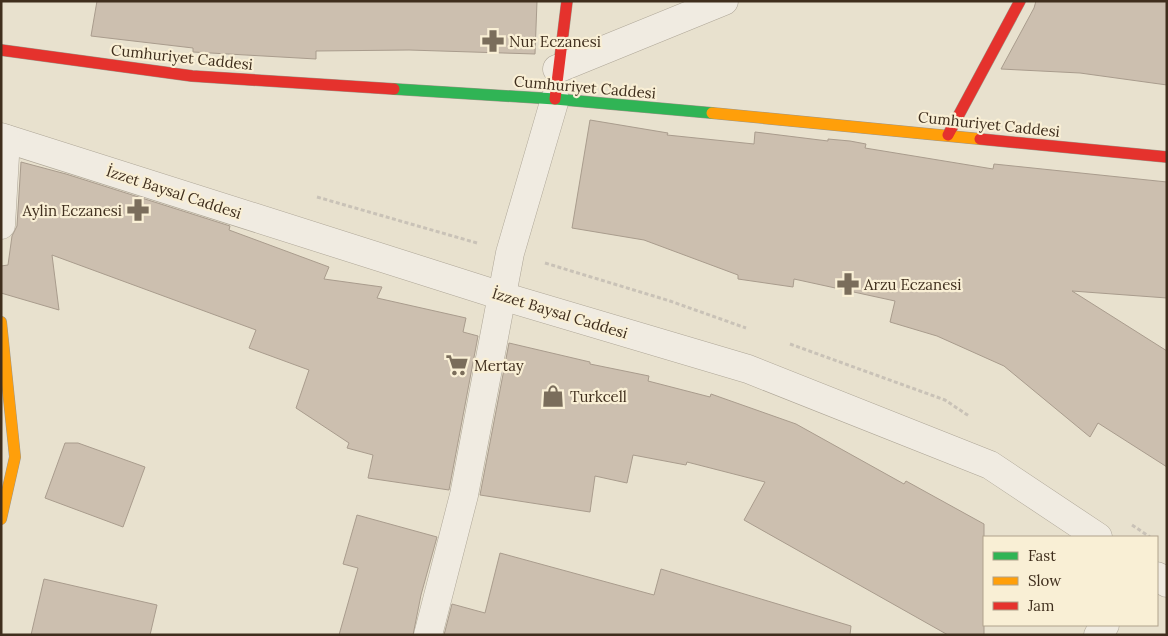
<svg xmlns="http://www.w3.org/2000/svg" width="1168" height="636" font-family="Lora,serif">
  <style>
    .building { fill: #ccbfaf; stroke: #a99c8d }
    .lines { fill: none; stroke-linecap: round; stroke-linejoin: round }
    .street-casing { stroke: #aea697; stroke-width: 29 }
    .fast-casing { stroke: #9d9587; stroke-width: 12 }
    .slow-casing { stroke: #9d9587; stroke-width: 12 }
    .jam-casing { stroke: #9d9587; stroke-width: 12 }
    .path { stroke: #c9c2b7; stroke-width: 3; stroke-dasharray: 4 2.5; stroke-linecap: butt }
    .street { stroke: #f0ebe1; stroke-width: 28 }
    .fast { stroke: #30b455; stroke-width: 11 }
    .slow { stroke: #ff9f0a; stroke-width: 11 }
    .jam { stroke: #e5322d; stroke-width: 11 }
    .labels { text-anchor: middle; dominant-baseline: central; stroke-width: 4.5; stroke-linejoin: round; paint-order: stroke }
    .poi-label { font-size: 15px; fill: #3f2e1d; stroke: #f9efd5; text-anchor: start }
    .street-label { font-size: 15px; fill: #3f2e1d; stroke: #f9efd5 }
  </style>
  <rect width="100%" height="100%" fill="#e8e1ce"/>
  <g class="building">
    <path d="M97 1H537L535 54 409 50 316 51V59L193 52V48L91 36Z"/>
    <path d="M1036 1H1167V85L1080 73 1001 69 1034 8Z"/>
    <path d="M590 120 668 133 667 135 754 144 755 132 828 141V139L850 141 866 144 865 148 993 169 994 164 1167 182V298L1072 291 1167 351V467L1098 423 1090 437 1004 366 937 336 890 322 895 301 794 279 793 287 738 279V275L644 240 572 228Z"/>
    <path d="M21 162 66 174 230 226 229 230 329 267 324 279 382 287 377 298 466 318 463 332 478 336 449 490 368 478 373 455 347 448 349 443 296 408 309 370 249 348 256 330 52 255 59 310 1 293V266L8 265 12 236 17 226Z"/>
    <path d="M509 343 590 362V364L649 376 648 381 710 397 711 394 796 424 904 484 906 481 984 524V635H948L744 520 765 482 687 462 686 465 633 455 627 483 595 476 590 512 480 495Z"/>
    <path d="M65 443H78L145 467 123 527 45 498Z"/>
    <path d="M357 515 437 537 421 595 413 635H339L358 568 343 564Z"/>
    <path d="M500 553 654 595 661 569 851 626 850 635H444L452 604 485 613Z"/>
    <path d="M44 579 157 605 150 635H31Z"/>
  </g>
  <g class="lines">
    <defs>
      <g id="street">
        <path d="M557 69 724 1"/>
        <path d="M1 137 502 296 748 369 990 465 1098 537"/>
        <path d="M1 225 6 139"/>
        <path d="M1157 576 1167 583"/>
        <path d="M428 635 464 495 510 253 555 99"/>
        <path d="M1098 635 1105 625"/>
      </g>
      <path id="fast" d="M394 89 555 99 712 113"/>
      <g id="slow">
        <path d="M712 113 980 139"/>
        <path d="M1 322 15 457 1 519"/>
      </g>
      <g id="jam">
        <path d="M1 50 192 76 394 89"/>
        <path d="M555 99 567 1"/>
        <path d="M948 135 1020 1"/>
        <path d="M980 139 1167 157"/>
      </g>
    </defs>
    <use href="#street" class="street-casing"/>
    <use href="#fast" class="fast-casing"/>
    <use href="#slow" class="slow-casing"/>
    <use href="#jam" class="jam-casing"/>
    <g class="path">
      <path d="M317 197 477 243"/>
      <path d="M545 263 670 301 746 328"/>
      <path d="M790 344 945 400 969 416"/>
      <path d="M1132 525 1150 537"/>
    </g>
    <use href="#street" class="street"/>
    <use href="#fast" class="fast"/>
    <use href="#slow" class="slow"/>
    <use href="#jam" class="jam"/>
  </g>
  <defs>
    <symbol id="pharmacy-bare" viewBox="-9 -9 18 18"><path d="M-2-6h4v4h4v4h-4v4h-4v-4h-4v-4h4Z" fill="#7a6d5b" stroke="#f9efd5" stroke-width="2.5" paint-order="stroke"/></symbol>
    <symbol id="supermarket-bare" viewBox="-9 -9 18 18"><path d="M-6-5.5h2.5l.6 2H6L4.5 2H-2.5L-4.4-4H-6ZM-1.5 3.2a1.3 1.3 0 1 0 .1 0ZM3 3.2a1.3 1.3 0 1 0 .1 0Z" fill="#7a6d5b" stroke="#f9efd5" stroke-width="2.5" paint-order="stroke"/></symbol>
    <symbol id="shop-bare" viewBox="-9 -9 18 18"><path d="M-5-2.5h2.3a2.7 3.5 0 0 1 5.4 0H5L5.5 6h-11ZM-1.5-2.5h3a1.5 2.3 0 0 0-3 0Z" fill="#7a6d5b" stroke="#f9efd5" stroke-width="2.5" paint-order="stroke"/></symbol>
  </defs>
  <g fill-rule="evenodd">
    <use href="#pharmacy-bare" x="477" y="25" width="32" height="32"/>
    <use href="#pharmacy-bare" x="122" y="194" width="32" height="32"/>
    <use href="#pharmacy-bare" x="832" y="268" width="32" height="32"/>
    <use href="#supermarket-bare" x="441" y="349" width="32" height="32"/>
    <use href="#shop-bare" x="537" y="380" width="32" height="32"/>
  </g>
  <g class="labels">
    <g class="poi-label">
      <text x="509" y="41">Nur Eczanesi</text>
      <text x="122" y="210" text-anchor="end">Aylin Eczanesi</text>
      <text x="864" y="284">Arzu Eczanesi</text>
      <text x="474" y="365">Mertay</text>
      <text x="570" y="396">Turkcell</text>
    </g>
    <g class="street-label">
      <text transform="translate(182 57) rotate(6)">Cumhuriyet Caddesi</text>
      <text transform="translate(585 87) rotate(5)">Cumhuriyet Caddesi</text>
      <text transform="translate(989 124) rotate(6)">Cumhuriyet Caddesi</text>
      <text transform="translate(174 192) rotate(18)">İzzet Baysal Caddesi</text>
      <text transform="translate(560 313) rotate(17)">İzzet Baysal Caddesi</text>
    </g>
  </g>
  <rect width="1168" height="636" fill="none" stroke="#3f2e1d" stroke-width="5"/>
  <rect x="983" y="536" width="175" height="90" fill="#f9efd5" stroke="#afa28b"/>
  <rect x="993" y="552" width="25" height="8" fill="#30b455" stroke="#afa28b"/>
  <text x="1028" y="561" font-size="15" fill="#3f2e1d">Fast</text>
  <rect x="993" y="577" width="25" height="8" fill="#ff9f0a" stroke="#afa28b"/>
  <text x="1028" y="586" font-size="15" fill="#3f2e1d">Slow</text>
  <rect x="993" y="602" width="25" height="8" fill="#e5322d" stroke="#afa28b"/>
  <text x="1028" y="611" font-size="15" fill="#3f2e1d">Jam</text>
</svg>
